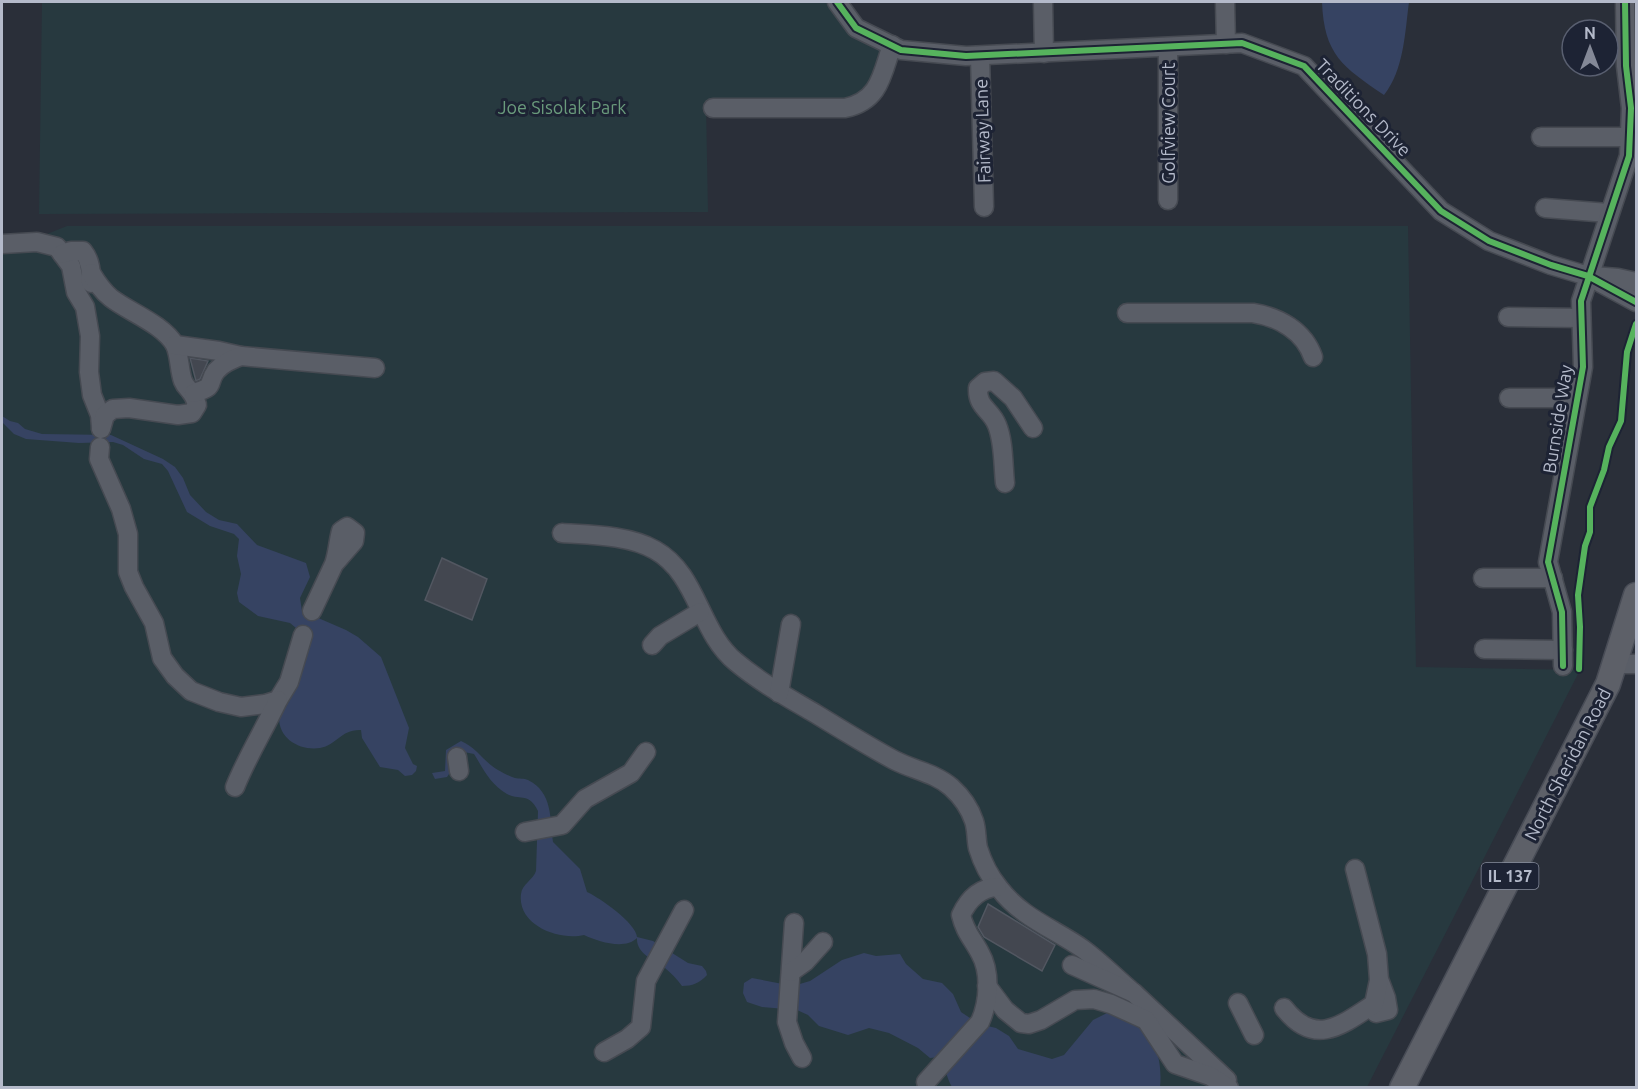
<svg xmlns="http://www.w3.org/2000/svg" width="1638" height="1089" font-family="Ubuntu,sans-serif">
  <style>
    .green { fill: #27393f }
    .water { fill: #364362 }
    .building { fill: #434750; stroke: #525761; stroke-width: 1.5 }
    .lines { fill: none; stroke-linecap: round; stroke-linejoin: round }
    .minor-casing { stroke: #464a52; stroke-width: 21 }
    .major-casing { stroke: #484c56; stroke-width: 27 }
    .minor { stroke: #5a5e67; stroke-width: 18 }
    .major { stroke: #5d6068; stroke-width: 24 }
    .cycleway-casing { stroke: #1d2334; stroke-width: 10 }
    .cycleway { stroke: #56b35d; stroke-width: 6 }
    .labels { text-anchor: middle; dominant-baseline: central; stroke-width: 6; stroke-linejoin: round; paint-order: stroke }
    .shield { fill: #1d2334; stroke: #878d9d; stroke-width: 1.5 }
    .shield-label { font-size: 16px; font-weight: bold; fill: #b4baca }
    .park-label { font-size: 18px; fill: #6a9b7c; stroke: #1d2334 }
    .street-label { font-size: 18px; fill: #b4baca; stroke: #1d2334 }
  </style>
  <rect width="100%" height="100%" fill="#2a2f39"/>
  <g class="green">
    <path d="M42 2H831L854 32 881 51C873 81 872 92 840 103L706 104 708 212 39 214Z"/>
    <path d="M67 226H1408L1416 667 1580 670 1367 1087H2V252Z"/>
  </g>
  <g class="water">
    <path d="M1322 2H1409C1405 32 1404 70 1384 95 1343 67 1324 55 1322 2Z"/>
    <path d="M2 416 10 421 18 423 25 429 42 434 111 435 163 459 175 467 183 478 190 495 206 512 219 520 237 524 257 545 306 563 310 577 300 598 302 611 346 630 358 637 381 657 409 728 405 748 413 764 417 766 416 771 412 775 405 776 398 770 380 767 362 738 361 730C341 729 337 745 320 748 300 751 278 739 279 716 279 709 283 700 285 693 291 672 298 651 304 630L296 628 290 623 258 616 239 602 237 593 241 574 237 556 239 539 234 534 210 526 187 512 168 471 162 464 144 459 123 445 113 442 79 443 26 439 14 434 2 422Z"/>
    <path d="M461 741C477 748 484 762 498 770 503 773 509 776 515 778 519 779 524 778 528 780 553 792 550 820 553 842L580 869 587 892C600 898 636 923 637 937L653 941 688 963 702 966 706 971 707 975C700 983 692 986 682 986 677 979 671 973 665 968 655 960 636 954 637 938 625 950 599 942 584 935 560 941 517 926 521 894 522 884 533 880 536 871L538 811C529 792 521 801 507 794 490 784 484 770 474 754L464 752 447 777 435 779 432 773 445 771 446 750Z"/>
    <path d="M864 953 876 956 900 954 906 964 923 979 942 983 953 994 961 1012 979 1024 996 1028 1009 1036 1018 1049 1052 1059 1064 1055 1093 1020 1107 1013C1118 1018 1133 1022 1143 1030 1159 1043 1162 1069 1160 1087H952C946 1077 946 1067 939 1057L930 1058 918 1048 889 1033 869 1028 848 1035 819 1026 808 1015 797 1010 762 1007 747 1002 743 993 744 983 752 978 793 986 810 981 842 960Z"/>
  </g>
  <g class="building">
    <path d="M190 358 208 361 200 379 196 381Z"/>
    <path d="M442 558 487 579 472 620 425 600Z"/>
    <path d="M988 904 1055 945 1042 971 984 937 978 927Z"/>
  </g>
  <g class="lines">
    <defs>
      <g id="minor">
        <path d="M837 2 856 28 901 50 966 56 1242 43 1304 66 1441 211 1489 241 1551 265 1588 276 1636 302"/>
        <path d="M1043 2 1044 53"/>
        <path d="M1225 2 1226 44"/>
        <path d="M1168 47V200"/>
        <path d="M980 56 984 207"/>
        <path d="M713 108H845C880 101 882 74 892 45"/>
        <path d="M1541 137H1631"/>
        <path d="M1545 208 1608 213"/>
        <path d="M2 244 37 242 57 247 71 266 76 292 85 307 90 336 89 372 92 395 100 415 101 428"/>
        <path d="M62 254 71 251H83C91 261 91 272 91 283"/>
        <path d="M91 273C97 283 102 291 111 298 129 312 163 324 175 345 180 356 179 370 183 381 187 391 193 389 197 405L192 413 178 415 129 408 113 409 105 415 101 429"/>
        <path d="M1593 276 1618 278 1636 282"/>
        <path d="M1127 313H1253C1279 317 1304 331 1313 357"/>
        <path d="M1508 317 1581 318"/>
        <path d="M175 345 219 351 241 356"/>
        <path d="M194 393C217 386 206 385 216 371 223 363 231 360 241 356L375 368"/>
        <path d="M1509 398H1577"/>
        <path d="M100 447 99 459 121 509 128 534V572L134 587 154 623 162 658 175 676 191 691 219 702 241 707 265 704 278 700 289 682 303 635"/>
        <path d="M1005 483C1003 465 1004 442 997 425 991 409 977 408 978 388L985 382 994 381 1013 398 1033 428"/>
        <path d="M562 533C591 535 629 535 655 550 698 574 699 632 736 662 761 683 789 698 816 714 842 730 868 746 894 760 913 770 935 773 951 787 961 796 970 809 974 821 977 830 976 839 978 848 982 861 990 877 999 888 1022 918 1053 928 1083 949 1101 962 1117 979 1134 993"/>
        <path d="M1483 578H1553"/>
        <path d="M312 611 334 564 354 541 355 533 347 527 341 531C338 542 338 552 334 564"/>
        <path d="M652 645 660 636 700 612"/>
        <path d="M1484 649 1563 650"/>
        <path d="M1616 664H1636"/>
        <path d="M1563 666 1562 612 1548 562 1583 367 1581 301 1629 156 1631 108 1626 66 1625 2"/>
        <path d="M779 693 791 624"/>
        <path d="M457 757 459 771"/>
        <path d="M235 787C247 757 264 730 278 700"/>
        <path d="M525 832 562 825 585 799 631 773 646 752"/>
        <path d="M794 923 787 1022 794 1043 802 1058"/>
        <path d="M1072 965 1134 993 1227 1080"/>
        <path d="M791 972 805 962 823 942"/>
        <path d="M987 986 1005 1010 1021 1023 1029 1024 1041 1020 1075 1000 1094 999 1111 1004 1146 1020 1175 1064 1210 1076 1229 1088"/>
        <path d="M1238 1003 1254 1035"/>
        <path d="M1374 1004 1376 1013 1388 1010 1386 998 1380 982"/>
        <path d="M1284 1008C1314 1047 1341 1026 1374 1004L1379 980 1377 954 1355 869"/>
        <path d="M604 1052 627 1039 641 1027 646 981 684 910"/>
        <path d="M926 1082 980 1022C989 1002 991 972 980 953 972 938 965 932 961 915 968 900 979 888 997 887"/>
      </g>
      <path id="major" d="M1402 1088 1608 684 1636 595"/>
    </defs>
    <use href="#minor" class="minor-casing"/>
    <use href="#major" class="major-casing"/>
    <use href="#minor" class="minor"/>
    <use href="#major" class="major"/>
    <defs>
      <g id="cycleway">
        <path d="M837 2 856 28 901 50 966 56 1242 43 1304 66 1441 211 1489 241 1551 265 1588 276 1636 302"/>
        <path d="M1563 666 1562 612 1548 562 1583 367 1581 301 1629 156 1631 108 1626 66 1625 2"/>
        <path d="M1579 669 1580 627 1578 595 1585 546 1590 532V507L1604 470 1609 447 1621 421 1627 352 1636 324"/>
      </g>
    </defs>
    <use href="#cycleway" class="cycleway-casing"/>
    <use href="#cycleway" class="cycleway"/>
  </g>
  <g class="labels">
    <rect class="shield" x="1481.5" y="863" width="57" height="26" rx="4.5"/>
    <g class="shield-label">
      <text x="1510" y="876">IL 137</text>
    </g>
    <g class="park-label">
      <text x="562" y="107">Joe Sisolak Park</text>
    </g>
    <g class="street-label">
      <text transform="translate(1364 107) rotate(46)">Traditions Drive</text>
      <text transform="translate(1168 123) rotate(-90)">Golfview Court</text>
      <text transform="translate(982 131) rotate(-92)">Fairway Lane</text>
      <text transform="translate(1557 419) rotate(-81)">Burnside Way</text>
      <text transform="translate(1567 764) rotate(-63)">North Sheridan Road</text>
    </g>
  </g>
  <rect width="1638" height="1089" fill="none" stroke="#b4baca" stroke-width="6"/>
  <g transform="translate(1590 48)"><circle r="28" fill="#1d2334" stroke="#595f70" stroke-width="1.5"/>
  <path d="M0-4.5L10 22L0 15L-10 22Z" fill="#848997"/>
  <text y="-9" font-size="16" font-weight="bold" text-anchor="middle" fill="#b4baca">N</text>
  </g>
</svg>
